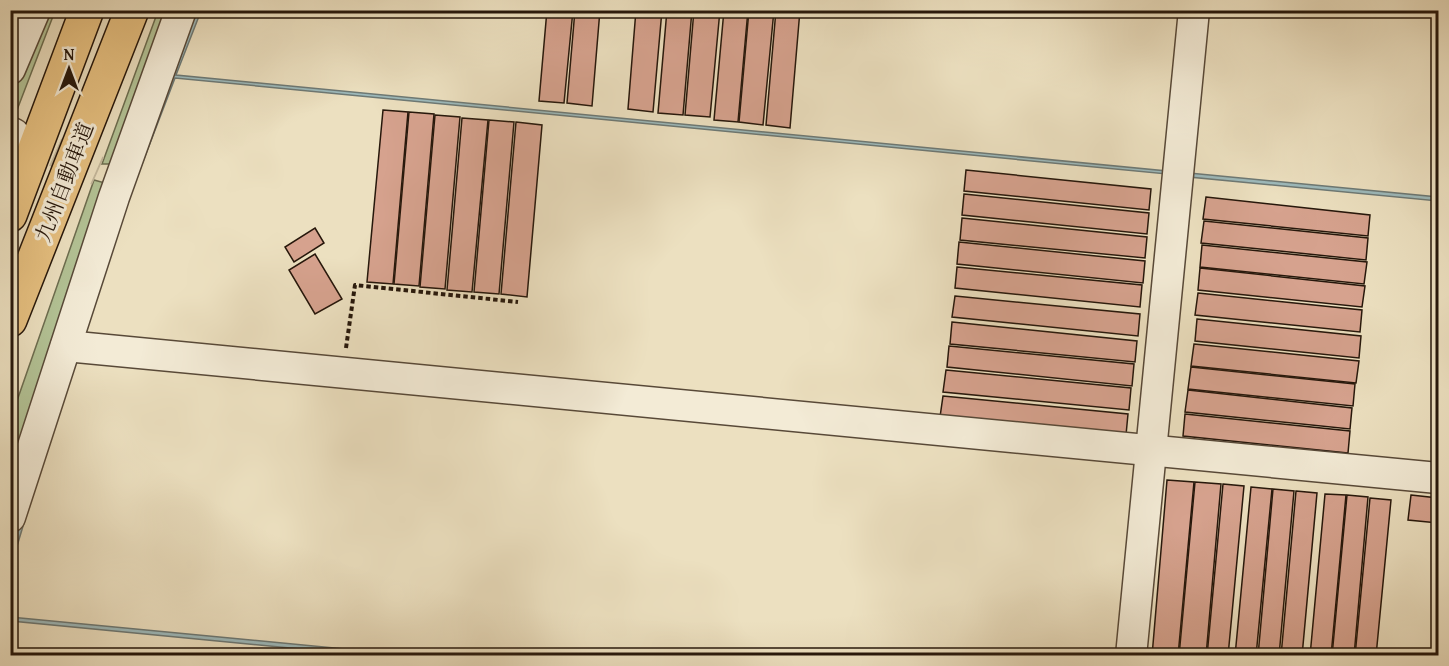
<svg xmlns="http://www.w3.org/2000/svg" width="1449" height="666" font-family="'Gentium Book Plus','Noto Serif JP',serif">
  <style>
    .green { fill: #b3c396; stroke: #6c6d50; stroke-width: 1.5 }
    .water { fill: #9dbabc; stroke: #6d7975; stroke-width: 1.5 }
    .building { fill: #d6a28e; stroke: #26170b; stroke-width: 1.5 }
    .lines { fill: none; stroke-linecap: round; stroke-linejoin: round }
    .minor-tunnel { stroke: #c4b89c; stroke-width: 30; stroke-dasharray: 30 15; stroke-linecap: butt }
    .minor-casing { stroke: #584938; stroke-width: 33 }
    .highway-casing { stroke: #26170b; stroke-width: 36 }
    .path { stroke: #26170b; stroke-width: 4; stroke-dasharray: 4.5 3; stroke-linecap: butt }
    .minor { stroke: #f3ebd6; stroke-width: 30 }
    .highway { stroke: #e6c080; stroke-width: 33 }
    .labels { text-anchor: middle; dominant-baseline: central; stroke-width: 6; stroke-linejoin: round; paint-order: stroke }
    .street-label { font-size: 21px; fill: #26170b; stroke: #f3ebd6 }
  </style>
  <rect width="100%" height="100%" fill="#ece0c0"/>
  <filter id="stains"><feTurbulence type="fractalNoise" baseFrequency=".00333" numOctaves="4"/><feColorMatrix values="0 0 0 0 .2 0 0 0 0 .09 0 0 0 0 .02 0 0 0 .5 -.17"/></filter>
  <radialGradient id="worn" r=".72"><stop offset=".6" stop-color="#630" stop-opacity="0"/><stop offset="1" stop-color="#630" stop-opacity=".3"/></radialGradient>
  <g class="green">
    <path d="M38 11H55L12 123 10 79Z"/>
    <path d="M158 11H176L110 164H102Z"/>
    <path d="M94 180 105 183 11 480V418Z"/>
  </g>
  <g class="water">
    <path d="M196 11H201L176 75 1167 171V174L175 78 134 185 84 334 128 182Z"/>
    <path d="M1189 173 1438 197V201L1189 177Z"/>
    <path d="M49 440 11 566C10 521 32 481 49 440Z"/>
    <path d="M10 617 407 655H362L11 621Z"/>
  </g>
  <g class="building">
    <path d="M547 10H573L564 103 539 101Z"/>
    <path d="M575 10H600L592 106 567 103Z"/>
    <path d="M636 10H662L653 112 628 109Z"/>
    <path d="M667 10H692L683 115 658 113Z"/>
    <path d="M694 10H720L710 117 685 115Z"/>
    <path d="M724 10H748L738 122 714 120Z"/>
    <path d="M749 10H774L763 125 739 122Z"/>
    <path d="M776 10H800L790 128 766 125Z"/>
    <path d="M383 110 408 112 393 284 367 282Z"/>
    <path d="M409 112 434 114 419 286 394 284Z"/>
    <path d="M435 115 460 117 445 289 420 287Z"/>
    <path d="M462 118 488 120 472 292 447 290Z"/>
    <path d="M489 120 514 122 499 294 474 292Z"/>
    <path d="M516 122 542 125 527 297 501 294Z"/>
    <path d="M966 170 1151 189 1149 210 964 191Z"/>
    <path d="M964 194 1149 213 1147 234 962 215Z"/>
    <path d="M1206 197 1370 215 1368 236 1203 219Z"/>
    <path d="M962 218 1147 237 1145 258 960 240Z"/>
    <path d="M1204 221 1368 238 1366 260 1201 243Z"/>
    <path d="M315 228 324 243 294 262 285 247Z"/>
    <path d="M959 242 1145 261 1143 283 957 264Z"/>
    <path d="M1202 245 1367 262 1364 284 1200 267Z"/>
    <path d="M315 254 342 299 315 314 289 270Z"/>
    <path d="M957 267 1142 285 1140 307 955 288Z"/>
    <path d="M1200 268 1365 286 1362 307 1198 290Z"/>
    <path d="M1198 293 1362 310 1360 332 1195 315Z"/>
    <path d="M955 296 1140 314 1138 336 952 317Z"/>
    <path d="M1197 319 1361 336 1359 358 1195 341Z"/>
    <path d="M952 322 1137 341 1135 362 950 344Z"/>
    <path d="M1194 344 1359 361 1356 383 1191 366Z"/>
    <path d="M949 346 1134 364 1132 386 947 367Z"/>
    <path d="M1191 367 1355 384 1353 406 1188 389Z"/>
    <path d="M946 370 1131 388 1129 410 943 392Z"/>
    <path d="M1188 390 1352 408 1350 429 1185 412Z"/>
    <path d="M943 396 1128 414 1126 435 940 417Z"/>
    <path d="M1185 414 1350 431 1348 453 1183 436Z"/>
    <path d="M1167 480 1194 482 1178 656H1152Z"/>
    <path d="M1195 482 1221 484 1206 656H1179Z"/>
    <path d="M1223 484 1244 486 1228 656H1207Z"/>
    <path d="M1251 487 1272 489 1256 656H1235Z"/>
    <path d="M1273 489 1294 491 1279 656H1258Z"/>
    <path d="M1296 491 1317 493 1302 656H1281Z"/>
    <path d="M1325 494 1346 495 1331 656H1310Z"/>
    <path d="M1347 495 1368 497 1354 656H1332Z"/>
    <path d="M1411 495 1438 498V523L1408 520Z"/>
    <path d="M1370 498 1391 500 1376 656H1355Z"/>
  </g>
  <g class="lines">
    <path class="minor-tunnel" d="M14 134 98 171"/>
    <defs>
      <g id="minor">
        <path d="M10 69 35 10"/>
        <path d="M10 132 14 134"/>
        <path d="M66 346 1438 478"/>
        <path d="M10 517 114 197 181 10"/>
        <path d="M1131 656 1194 10"/>
      </g>
      <g id="highway">
        <path d="M10 215 87 10"/>
        <path d="M10 320 132 10"/>
      </g>
    </defs>
    <use href="#minor" class="minor-casing"/>
    <use href="#highway" class="highway-casing"/>
    <path class="path" d="M346 348 355 285 518 302"/>
    <use href="#minor" class="minor"/>
    <use href="#highway" class="highway"/>
  </g>
  <g class="labels">
    <g class="street-label">
      <text transform="translate(64 182) rotate(-69)">九州自動車道</text>
    </g>
  </g>
  <rect width="1449" height="666" fill="none" stroke="#ece0c0" stroke-width="36"/>
  <rect x="12" y="12" width="1425" height="642" fill="none" stroke="#26170b" stroke-width="3"/>
  <rect x="18" y="18" width="1413" height="630" fill="none" stroke="#26170b" stroke-width="1.5"/>
  <g transform="translate(69 69)" stroke="#f3ebd6" stroke-width="4.5" paint-order="stroke">
  <path d="M0-4.5L10 22L0 15L-10 22Z" fill="#26170b"/>
  <text y="-9" font-size="16" font-weight="bold" text-anchor="middle" fill="#26170b">N</text>
  </g>
  <rect width="100%" height="100%" filter="url(#stains)"/>
  <rect width="100%" height="100%" fill="url(#worn)"/>
</svg>
